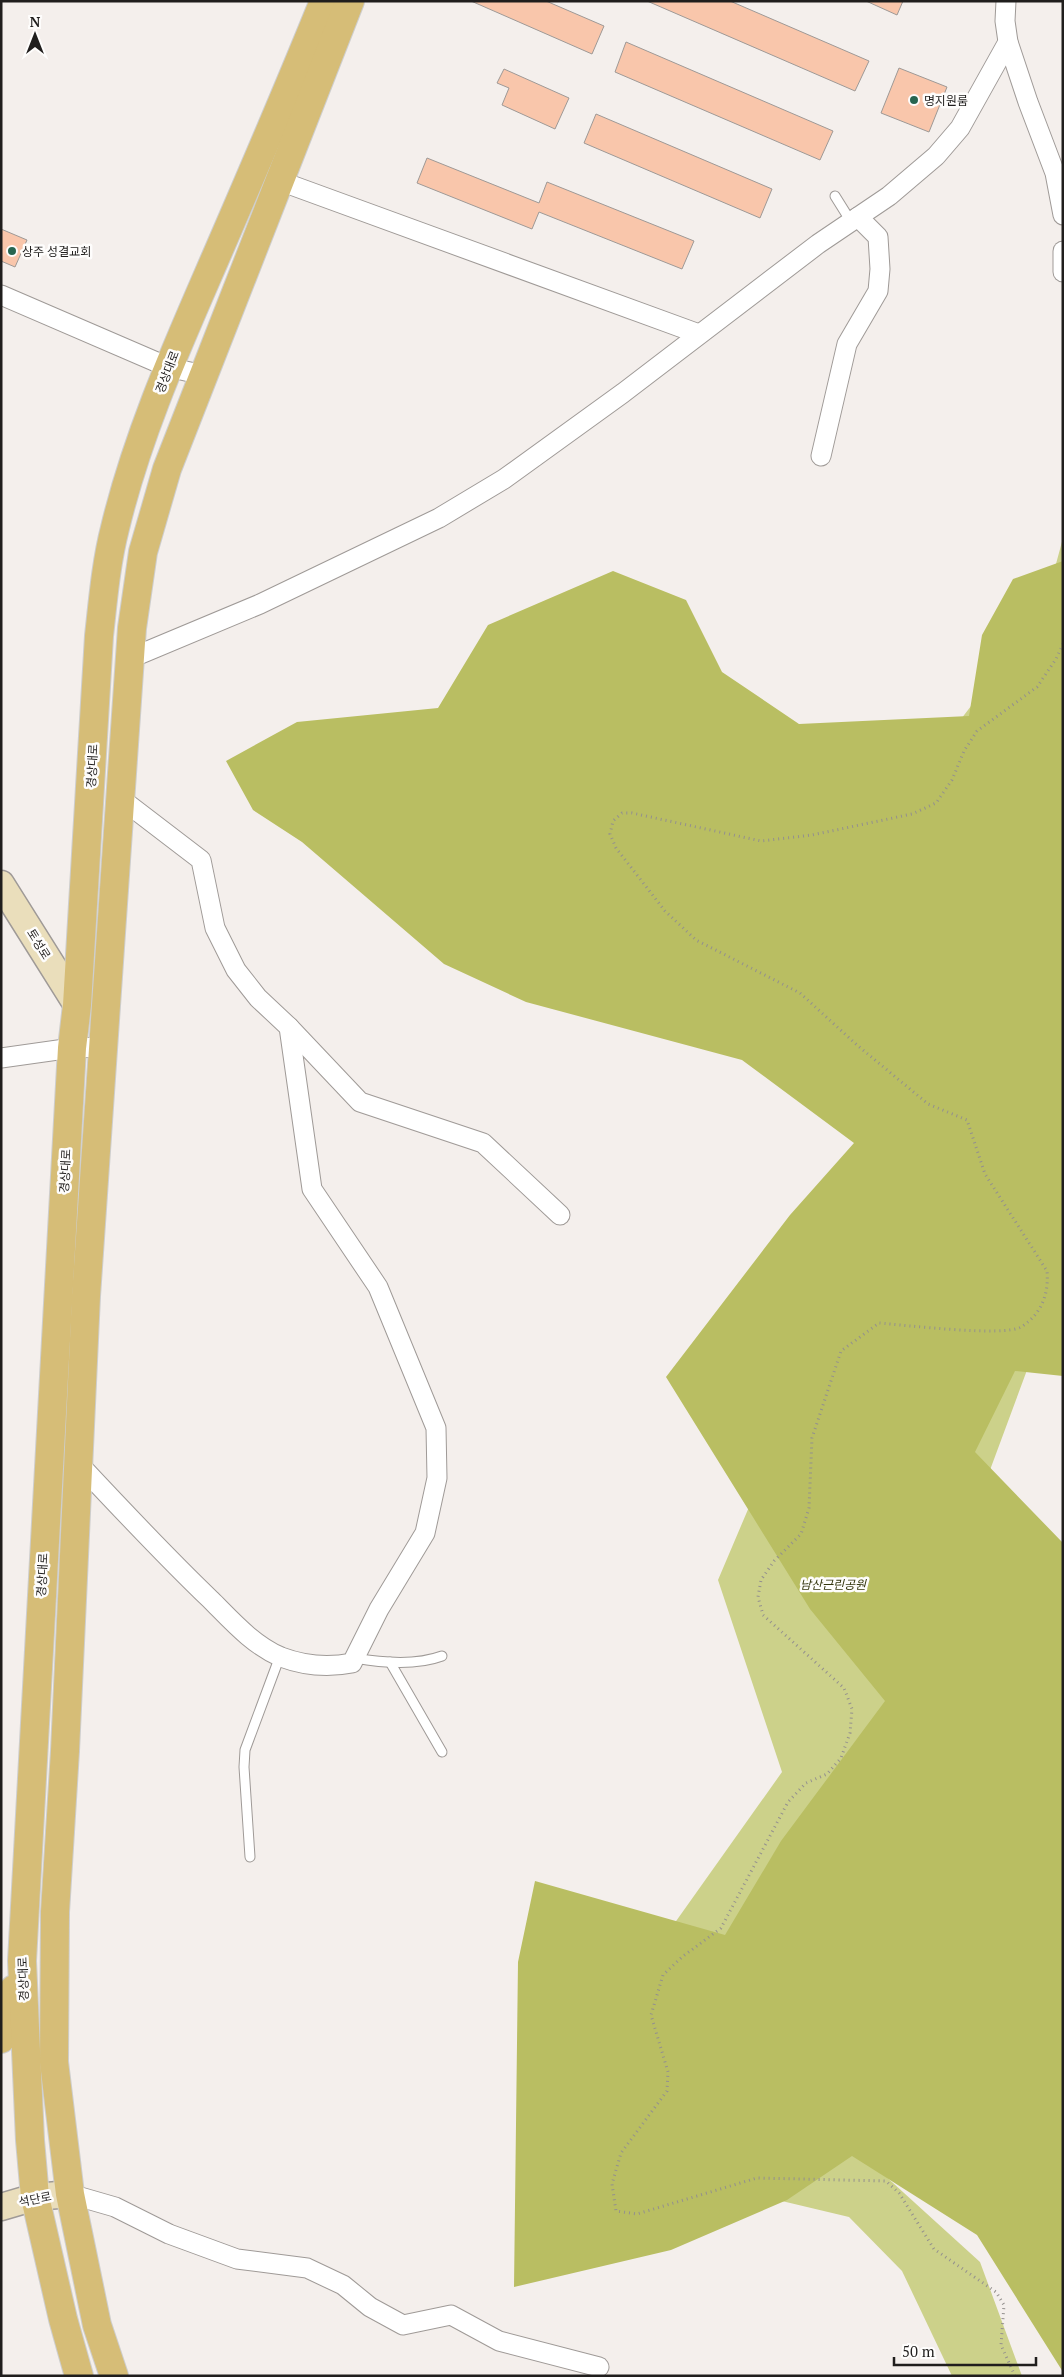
<svg xmlns="http://www.w3.org/2000/svg" width="1064" height="2377" font-family="'PT Serif','Noto Sans KR',serif">
  <style>
    .green { fill: #ccd18a }
    .forest { fill: #b9be62 }
    .building { fill: #f9c6ab; stroke: #9e9996 }
    .lines { fill: none; stroke-linecap: round; stroke-linejoin: round }
    .lane-casing { stroke: #9f9a97; stroke-width: 11 }
    .street-casing { stroke: #9f9a97; stroke-width: 21 }
    .secondary-casing { stroke: #9f9a97; stroke-width: 29 }
    .primary-casing { stroke: #cececd; stroke-width: 30 }
    .path { stroke: #94908e; stroke-width: 3; stroke-dasharray: 1 4; stroke-linecap: butt }
    .lane { stroke: #fff; stroke-width: 9 }
    .street { stroke: #fff; stroke-width: 19 }
    .secondary { stroke: #eadebb; stroke-width: 26 }
    .primary { stroke: #d6bd77; stroke-width: 28 }
    .poi-dot { fill: #276550; stroke: #fefdfc; stroke-width: 2 }
    .labels { text-anchor: middle; dominant-baseline: central; stroke-width: 5; stroke-linejoin: round; paint-order: stroke }
    .poi-label { font-size: 12px; fill: #201e1d; stroke: #fefdfc; text-anchor: start }
    .street-label { font-size: 12px; fill: #201e1d; stroke: #fefdfc }
    .park-label { font-size: 12px; font-style: italic; fill: #33350d; stroke: #fefdfc }
  </style>
  <rect width="100%" height="100%" fill="#f4efec"/>
  <path class="green" d="M1063 538V1273L907 1694 849 2143 980 2262 1022 2376H952L902 2271 849 2217 765 2197 630 1986 782 1772 718 1580 834 1307 993 1295 899 800 1043 612Z"/>
  <path class="forest" d="M1063 561V1376L1015 1371 975 1452 1063 1543V2372L977 2235 852 2156 787 2200 671 2250 514 2287 518 1962 535 1881 725 1935 781 1841 885 1701 810 1609 666 1377 790 1215 854 1143 742 1060 526 1002 444 964 302 842 253 810 226 761 297 722 438 708 488 625 613 571 686 600 722 672 799 724 969 716 982 635 1013 579Z"/>
  <g class="building">
    <path d="M471 1H546L604 26 592 54Z"/>
    <path d="M647 1H730L869 61 855 91Z"/>
    <path d="M866 1H903L897 15Z"/>
    <path d="M626 42 833 131 820 160 615 72Z"/>
    <path d="M899 68 947 87 929 132 881 113Z"/>
    <path d="M504 69 569 98 555 129 502 105 509 88 497 83Z"/>
    <path d="M596 114 772 189 760 218 584 143Z"/>
    <path d="M427 158 539 203 547 182 694 241 682 269 539 212 532 229 417 183Z"/>
    <path d="M1 229 27 240 15 267 1 261Z"/>
  </g>
  <g class="lines">
    <defs>
      <g id="lane">
        <path d="M835 196 850 220"/>
        <path d="M355 1658C383 1663 415 1666 442 1656"/>
        <path d="M390 1662 442 1752"/>
        <path d="M250 1857 244 1767 245 1750 280 1656"/>
      </g>
      <g id="street">
        <path d="M1006 1 1005 21 1008 42 1028 102 1055 173 1063 215"/>
        <path d="M280 181 699 334"/>
        <path d="M1063 251V272"/>
        <path d="M1 295 168 367 203 375"/>
        <path d="M821 456 847 344 878 291 880 269 878 237 858 217"/>
        <path d="M131 658 260 604 439 518 504 479 623 393 818 244 889 196 936 156 960 128 1008 42"/>
        <path d="M289 1027 360 1102 483 1143 560 1215"/>
        <path d="M1 1058 72 1048 103 1047"/>
        <path d="M79 1464C122 1510 165 1556 211 1600 232 1621 253 1645 281 1657 305 1666 327 1668 352 1663L379 1609 425 1533 437 1478 436 1428 378 1287 312 1189 289 1027 258 998 236 970 215 928 201 860 120 798"/>
        <path d="M70 2194 115 2207 169 2234 237 2259 307 2268 343 2285 370 2307 403 2325 451 2315 499 2341 599 2367"/>
      </g>
      <g id="secondary">
        <path d="M1 884 77 1005"/>
        <path d="M1 2207 35 2197 70 2194"/>
      </g>
      <g id="primary">
        <path d="M1 2039 14 1989"/>
        <path d="M79 2376 63 2319 35 2197 30 2140 22 1961 72 1048 77 1005 99 636C103 600 106 563 115 528 138 432 179 342 218 252 254 169 290 85 324 1"/>
        <path d="M114 2376 97 2325 70 2194 54 2062 55 1912 65 1751 86 1296 132 628 143 552 167 469 350 1"/>
      </g>
    </defs>
    <use href="#lane" class="lane-casing"/>
    <use href="#street" class="street-casing"/>
    <use href="#secondary" class="secondary-casing"/>
    <use href="#primary" class="primary-casing"/>
    <path class="path" d="M1015 2376 1001 2345 1004 2305 996 2292 934 2249 899 2193 886 2181 757 2178 637 2214 616 2211 612 2184 621 2153 667 2091 668 2072 651 2015 663 1975 682 1957 721 1928 788 1802 806 1783 827 1774 841 1758 850 1733 852 1709 844 1688 763 1615 758 1597 761 1580 774 1561 801 1534 809 1508 812 1438 841 1351 879 1323C904 1325 1004 1337 1021 1327 1042 1314 1049 1293 1047 1271L985 1174 967 1120 928 1104 857 1045 800 993 696 940 665 911 616 848 610 834 613 821 622 813H632L761 841 812 835 912 814 936 803 952 780 964 751 977 731 1037 687 1056 659 1063 644"/>
    <use href="#lane" class="lane"/>
    <use href="#street" class="street"/>
    <use href="#secondary" class="secondary"/>
    <use href="#primary" class="primary"/>
  </g>
  <g class="poi-dot">
    <circle cx="914" cy="100" r="5"/>
    <circle cx="12" cy="251" r="5"/>
  </g>
  <g class="labels">
    <g class="poi-label">
      <text x="924" y="100">명지원룸</text>
      <text x="22" y="251">상주 성결교회</text>
    </g>
    <g class="street-label">
      <text transform="translate(167 372) rotate(-69)">경상대로</text>
      <text transform="translate(92 766) rotate(-87)">경상대로</text>
      <text transform="translate(39 944) rotate(58)">토성로</text>
      <text transform="translate(65 1171) rotate(-87)">경상대로</text>
      <text transform="translate(42 1575) rotate(-87)">경상대로</text>
      <text transform="translate(23 1979) rotate(-92)">경상대로</text>
      <text transform="translate(35 2199) rotate(-11)">석단로</text>
    </g>
    <g class="park-label">
      <text x="833" y="1584">남산근린공원</text>
    </g>
  </g>
  <rect width="1064" height="2377" fill="none" stroke="#201e1d" stroke-width="5"/>
  <g transform="translate(35 35)" stroke="#fefdfc" stroke-width="4" paint-order="stroke">
  <path d="M0-4L9 19L0 12L-9 19Z" fill="#201e1d"/>
  <text y="-8" font-size="14" font-weight="bold" text-anchor="middle" fill="#201e1d">N</text>
  </g>
  <path d="M894 2357v8h142v-8" fill="none" stroke="#201e1d" stroke-width="2.5"/>
  <text x="902" y="2357" font-size="15" fill="#201e1d" stroke="#fefdfc" stroke-width="4" paint-order="stroke">50 m</text>
</svg>
